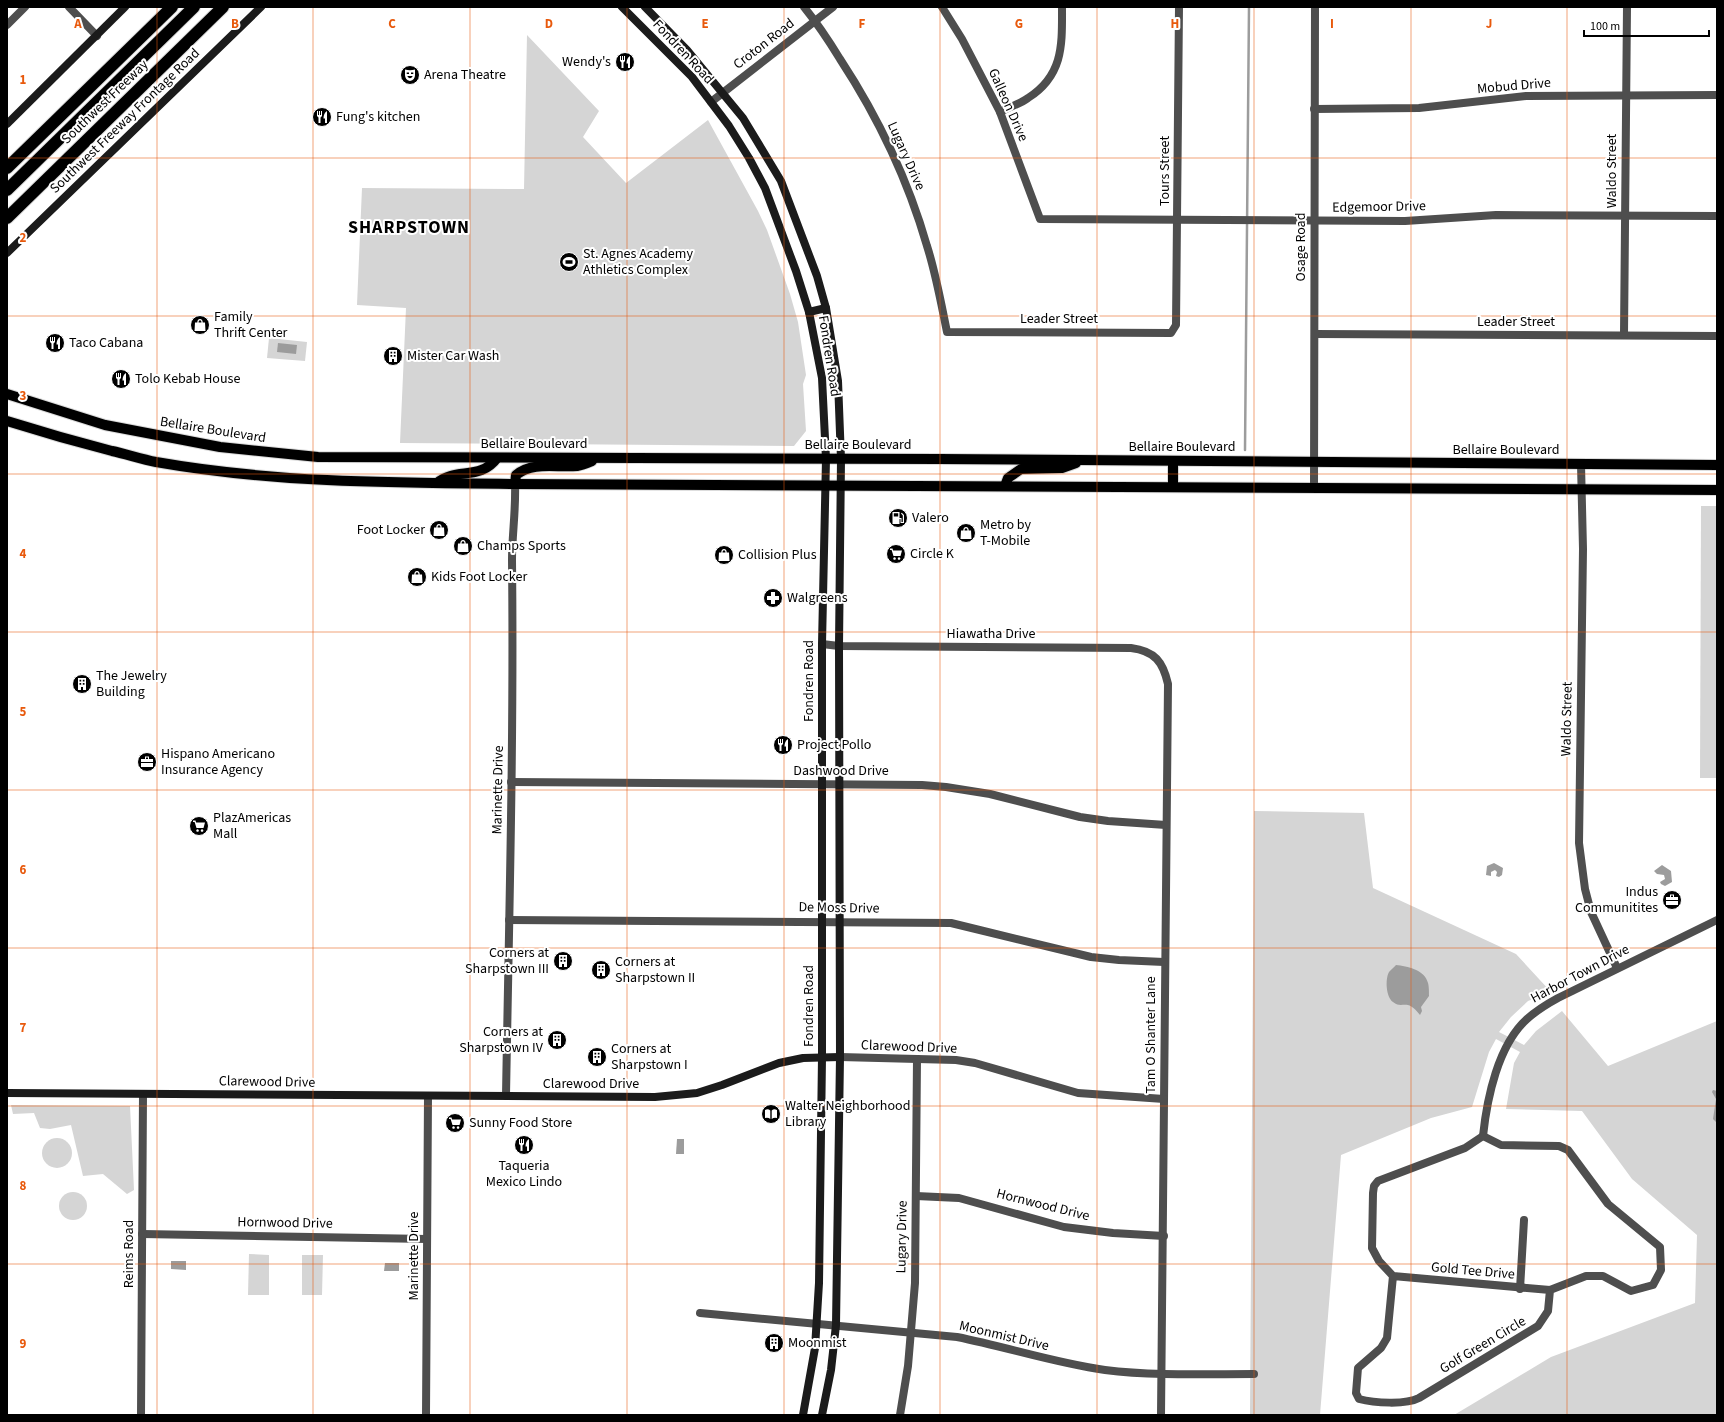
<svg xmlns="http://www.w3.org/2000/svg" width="1724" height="1422" font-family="'Source Sans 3',sans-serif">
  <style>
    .green { fill: #d5d5d5 }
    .water { fill: #9c9c9c }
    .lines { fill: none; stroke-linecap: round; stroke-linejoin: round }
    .stream { stroke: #9c9c9c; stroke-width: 2.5 }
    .primary-casing { stroke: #dbdbdb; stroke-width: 12 }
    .highway-casing { stroke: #dbdbdb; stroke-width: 14 }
    .street { stroke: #4e4e4e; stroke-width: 8 }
    .secondary { stroke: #1b1b1b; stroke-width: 8 }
    .primary { stroke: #000; stroke-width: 10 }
    .highway { stroke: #000; stroke-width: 12 }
    .grid { fill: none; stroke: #e8590c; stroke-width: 1; stroke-opacity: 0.55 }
    .labels { text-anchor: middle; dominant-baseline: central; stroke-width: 4; stroke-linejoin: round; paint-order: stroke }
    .street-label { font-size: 14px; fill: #000; stroke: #fff }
    .poi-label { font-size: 14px; fill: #000; stroke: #fff; text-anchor: start }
    .district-label { font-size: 18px; font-weight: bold; letter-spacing: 1px; fill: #000; stroke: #fff }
    .grid-label { font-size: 13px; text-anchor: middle; font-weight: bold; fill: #e8590c; stroke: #fff; stroke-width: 4; stroke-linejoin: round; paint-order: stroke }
  </style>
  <rect width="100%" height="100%" fill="#fff"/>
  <g class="green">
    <path d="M527 35 599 111 583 137 626 183 708 120 758 211 767 230 790 294 798 322 806 375 803 384 806 431 794 446 400 443 406 308 357 305 362 188 524 189Z"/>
    <path d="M269 338 307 342 305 361 267 358Z"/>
    <path d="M1701 506H1717V778H1700Z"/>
    <path d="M1254 811 1364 813 1373 888 1516 954 1551 992 1528 1001 1511 1017 1499 1032 1524 1045 1536 1031 1562 1011 1608 1066 1717 1021V1415H1454L1551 1357 1695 1303 1697 1235 1632 1179 1582 1111 1506 1109 1514 1063 1520 1052 1496 1039 1489 1052 1472 1107 1431 1118 1341 1155 1320 1415H1250Z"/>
    <path d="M11 1105 130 1106 134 1190 127 1194 103 1174 83 1176 71 1125 50 1129 40 1128 34 1113 13 1114Z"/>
    <circle cx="57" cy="1153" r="15"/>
    <circle cx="73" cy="1206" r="14"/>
    <path d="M249 1254 269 1255V1295H248Z"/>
    <path d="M302 1255H323L322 1295H302Z"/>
  </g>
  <g class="water">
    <path d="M278 343 297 345 296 354 277 352Z"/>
    <path d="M1494 863 1503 868 1502 875 1499 877 1496 876 1497 872 1495 870 1491 872V876L1486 875 1487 866Z"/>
    <path d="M1662 865 1671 871 1672 882 1665 886 1661 884 1660 882 1665 879 1664 875 1657 874 1654 871Z"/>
    <path d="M1396 965C1407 966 1425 970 1428 983 1429 986 1429 992 1429 996L1421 1007 1422 1011 1420 1015C1406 997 1403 1010 1393 1002 1386 997 1385 979 1389 972 1391 970 1394 967 1396 965Z"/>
    <path d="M1713 1090 1717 1091V1123L1713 1119 1716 1099 1712 1092Z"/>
    <path d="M677 1139H684V1154H676Z"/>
    <path d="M171 1261H186V1270L171 1269Z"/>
    <path d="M385 1263H399V1271H384Z"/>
  </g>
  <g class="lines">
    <path class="stream" d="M1245 450 1249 7"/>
    <defs>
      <g id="primary">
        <path d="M7 394 105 425 220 447 318 457 939 459 1717 465"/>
        <path d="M7 421C42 432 77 442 112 451 126 454 141 459 156 462 275 483 395 483 515 484L1717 490"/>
        <path d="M1173 461V487"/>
        <path d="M437 483C456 467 480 481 497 458"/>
        <path d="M515 484 516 475C533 461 557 468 577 466 582 465 587 463 592 461"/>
        <path d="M1005 486 1008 478 1021 469 1062 468 1076 463"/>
      </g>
      <g id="highway">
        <path d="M7 168 172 7"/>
        <path d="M7 190 194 7"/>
        <path d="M7 218 223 7"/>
      </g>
    </defs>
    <use href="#primary" class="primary-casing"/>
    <use href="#highway" class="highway-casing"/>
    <g class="street">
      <path d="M69 7 97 36"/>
      <path d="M804 7C817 23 829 41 840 59 878 117 908 180 927 246 936 274 941 303 947 332L1171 333 1176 325 1179 7"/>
      <path d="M942 7 962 39 1000 112 1040 219 1405 221 1496 215 1717 216"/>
      <path d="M7 25 25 7"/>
      <path d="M711 102 833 7"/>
      <path d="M1314 109 1419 108 1526 96 1717 95"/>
      <path d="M1000 112C1009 107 1020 104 1028 98 1064 75 1062 44 1062 7"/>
      <path d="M1315 334 1717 336"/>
      <path d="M1624 335 1627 7"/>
      <path d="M1581 464 1583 549 1579 843 1585 889 1591 912 1617 968"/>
      <path d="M1314 487 1315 7"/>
      <path d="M822 644 839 646 1131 648C1155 651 1163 662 1168 684L1161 1415"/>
      <path d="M511 782 922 785 946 787 990 794 1080 817 1108 821 1166 825"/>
      <path d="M509 920 951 923 1091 957 1119 960 1164 962"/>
      <path d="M840 1057 956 1060 975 1063 1078 1093 1164 1099"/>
      <path d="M506 1096C509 918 514 739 512 560 512 535 516 510 515 484"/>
      <path d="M1483 1136C1487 1098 1498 1045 1527 1019 1537 1010 1547 1004 1558 998L1717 920"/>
      <path d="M916 1196 959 1198 1064 1227 1113 1233 1164 1236"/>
      <path d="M142 1234 427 1239"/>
      <path d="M1393 1276 1550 1290 1586 1276H1603L1631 1291 1653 1285 1661 1270 1660 1247 1608 1204 1568 1150 1559 1146 1501 1145 1483 1136 1465 1148 1378 1181 1374 1186 1373 1193 1372 1248 1379 1261 1393 1276 1387 1338 1381 1348 1358 1368 1356 1393 1359 1399C1374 1403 1406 1405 1419 1398L1538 1326 1548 1311 1550 1290"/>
      <path d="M1520 1289 1524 1220"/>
      <path d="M700 1313 957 1337C1007 1347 1055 1363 1105 1370 1152 1376 1206 1374 1254 1374"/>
      <path d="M141 1415 143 1094"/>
      <path d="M426 1415 428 1096"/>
      <path d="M900 1415 908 1366 915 1283 917 1059"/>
    </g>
    <g class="secondary">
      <path d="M622 7 692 77 729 126 749 158 765 188 796 271 809 312 822 378 826 459 822 644V1057L819 1283 815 1348 803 1415"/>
      <path d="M645 7 687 50 743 118 781 181 817 276 826 308 838 381 841 459 839 646 840 1057 836 1325 831 1370 822 1415"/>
      <path d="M7 124 125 7"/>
      <path d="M7 253 261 7"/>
      <path d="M809 312 826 308"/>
      <path d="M7 1093 655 1097 697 1093 722 1085 779 1063 803 1058 840 1057"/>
    </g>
    <use href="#primary" class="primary"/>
    <use href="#highway" class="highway"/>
  </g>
  <path class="grid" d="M157 7V1415M313 7V1415M470 7V1415M627 7V1415M784 7V1415M940 7V1415M1097 7V1415M1254 7V1415M1411 7V1415M1567 7V1415M7 158H1717M7 316H1717M7 474H1717M7 632H1717M7 790H1717M7 948H1717M7 1106H1717M7 1264H1717"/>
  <defs>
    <symbol id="restaurant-disc" viewBox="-11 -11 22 22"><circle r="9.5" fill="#000" stroke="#fff"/><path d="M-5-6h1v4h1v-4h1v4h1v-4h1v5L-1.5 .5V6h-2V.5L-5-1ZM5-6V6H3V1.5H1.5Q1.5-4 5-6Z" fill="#fff"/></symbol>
    <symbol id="theatre-disc" viewBox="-11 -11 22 22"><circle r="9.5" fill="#000" stroke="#fff"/><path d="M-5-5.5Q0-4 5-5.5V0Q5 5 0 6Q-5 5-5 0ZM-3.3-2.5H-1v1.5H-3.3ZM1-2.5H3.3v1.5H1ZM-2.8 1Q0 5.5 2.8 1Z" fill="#fff"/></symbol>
    <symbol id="stadium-disc" viewBox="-11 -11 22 22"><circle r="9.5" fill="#000" stroke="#fff"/><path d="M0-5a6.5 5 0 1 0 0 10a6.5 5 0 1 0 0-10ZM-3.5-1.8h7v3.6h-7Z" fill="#fff"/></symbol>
    <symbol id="shop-disc" viewBox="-11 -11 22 22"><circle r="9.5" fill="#000" stroke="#fff"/><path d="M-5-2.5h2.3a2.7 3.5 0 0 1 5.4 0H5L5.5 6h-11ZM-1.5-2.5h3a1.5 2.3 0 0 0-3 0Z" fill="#fff"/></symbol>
    <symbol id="building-disc" viewBox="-11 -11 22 22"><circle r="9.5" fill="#000" stroke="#fff"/><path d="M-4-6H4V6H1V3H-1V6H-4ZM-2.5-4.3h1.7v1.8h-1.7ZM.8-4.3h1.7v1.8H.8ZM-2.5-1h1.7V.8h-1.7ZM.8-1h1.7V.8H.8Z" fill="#fff"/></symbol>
    <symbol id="fuel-disc" viewBox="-11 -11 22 22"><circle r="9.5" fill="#000" stroke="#fff"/><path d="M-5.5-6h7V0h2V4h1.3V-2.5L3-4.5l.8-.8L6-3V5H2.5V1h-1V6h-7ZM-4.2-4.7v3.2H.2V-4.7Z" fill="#fff"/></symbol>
    <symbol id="supermarket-disc" viewBox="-11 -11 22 22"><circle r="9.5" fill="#000" stroke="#fff"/><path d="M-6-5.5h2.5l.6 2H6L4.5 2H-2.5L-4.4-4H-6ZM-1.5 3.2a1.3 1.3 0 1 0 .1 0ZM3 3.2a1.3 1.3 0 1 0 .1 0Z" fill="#fff"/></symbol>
    <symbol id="pharmacy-disc" viewBox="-11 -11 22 22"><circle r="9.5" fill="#000" stroke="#fff"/><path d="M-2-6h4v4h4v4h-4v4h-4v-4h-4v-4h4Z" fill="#fff"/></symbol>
    <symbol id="office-disc" viewBox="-11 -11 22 22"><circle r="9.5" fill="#000" stroke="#fff"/><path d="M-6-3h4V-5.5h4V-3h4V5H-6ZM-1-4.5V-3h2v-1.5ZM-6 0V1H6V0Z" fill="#fff"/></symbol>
    <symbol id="library-disc" viewBox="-11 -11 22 22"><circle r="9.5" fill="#000" stroke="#fff"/><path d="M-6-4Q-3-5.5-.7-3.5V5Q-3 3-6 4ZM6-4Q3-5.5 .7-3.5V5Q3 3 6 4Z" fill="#fff"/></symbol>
  </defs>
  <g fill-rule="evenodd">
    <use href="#restaurant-disc" x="614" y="51" width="22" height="22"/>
    <use href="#theatre-disc" x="399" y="64" width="22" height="22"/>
    <use href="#restaurant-disc" x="311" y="106" width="22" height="22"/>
    <use href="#stadium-disc" x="558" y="251" width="22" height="22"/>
    <use href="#shop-disc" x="189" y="314" width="22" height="22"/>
    <use href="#restaurant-disc" x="44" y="332" width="22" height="22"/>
    <use href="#building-disc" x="382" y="345" width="22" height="22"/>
    <use href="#restaurant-disc" x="110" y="368" width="22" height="22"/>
    <use href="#fuel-disc" x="887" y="507" width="22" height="22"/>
    <use href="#shop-disc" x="428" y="519" width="22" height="22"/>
    <use href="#shop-disc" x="955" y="522" width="22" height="22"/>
    <use href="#shop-disc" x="452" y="535" width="22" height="22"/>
    <use href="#supermarket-disc" x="885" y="543" width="22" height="22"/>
    <use href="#shop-disc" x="713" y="544" width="22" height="22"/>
    <use href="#shop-disc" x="406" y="566" width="22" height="22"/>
    <use href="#pharmacy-disc" x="762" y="587" width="22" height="22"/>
    <use href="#building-disc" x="71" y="673" width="22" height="22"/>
    <use href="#restaurant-disc" x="772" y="734" width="22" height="22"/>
    <use href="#office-disc" x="136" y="751" width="22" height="22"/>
    <use href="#supermarket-disc" x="188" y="815" width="22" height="22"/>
    <use href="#office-disc" x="1661" y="889" width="22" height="22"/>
    <use href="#building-disc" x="552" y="950" width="22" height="22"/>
    <use href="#building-disc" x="590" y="959" width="22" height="22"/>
    <use href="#building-disc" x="546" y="1029" width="22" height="22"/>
    <use href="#building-disc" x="586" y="1046" width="22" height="22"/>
    <use href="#library-disc" x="760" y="1103" width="22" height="22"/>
    <use href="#supermarket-disc" x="444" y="1112" width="22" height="22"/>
    <use href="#restaurant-disc" x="513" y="1134" width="22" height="22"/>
    <use href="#building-disc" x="763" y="1332" width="22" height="22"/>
  </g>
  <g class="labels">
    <g class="street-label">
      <text transform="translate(764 44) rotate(-38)">Croton Road</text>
      <text transform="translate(683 52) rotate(47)">Fondren Road</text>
      <text transform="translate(1514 86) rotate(-5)">Mobud Drive</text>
      <text transform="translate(105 102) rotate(-44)">Southwest Freeway</text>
      <text transform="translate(1008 105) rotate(66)">Galleon Drive</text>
      <text transform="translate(125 121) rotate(-44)">Southwest Freeway Frontage Road</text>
      <text transform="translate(906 156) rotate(66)">Lugary Drive</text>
      <text transform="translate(1165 171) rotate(-90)">Tours Street</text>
      <text transform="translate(1612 171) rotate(-90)">Waldo Street</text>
      <text transform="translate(1379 207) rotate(-1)">Edgemoor Drive</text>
      <text transform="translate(1301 247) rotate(-90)">Osage Road</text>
      <text x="1059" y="319">Leader Street</text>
      <text x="1516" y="322">Leader Street</text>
      <text transform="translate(829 356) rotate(81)">Fondren Road</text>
      <text transform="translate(213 430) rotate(9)">Bellaire Boulevard</text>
      <text x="534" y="444">Bellaire Boulevard</text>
      <text x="858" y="445">Bellaire Boulevard</text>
      <text x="1182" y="447">Bellaire Boulevard</text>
      <text x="1506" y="450">Bellaire Boulevard</text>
      <text x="991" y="634">Hiawatha Drive</text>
      <text transform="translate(809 681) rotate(-90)">Fondren Road</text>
      <text transform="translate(1567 719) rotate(-89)">Waldo Street</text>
      <text x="841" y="771">Dashwood Drive</text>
      <text transform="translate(498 790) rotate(-89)">Marinette Drive</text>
      <text transform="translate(839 908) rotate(1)">De Moss Drive</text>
      <text transform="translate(1580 974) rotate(-28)">Harbor Town Drive</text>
      <text transform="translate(809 1006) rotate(-90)">Fondren Road</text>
      <text transform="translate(1151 1035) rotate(-90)">Tam O Shanter Lane</text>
      <text transform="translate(909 1047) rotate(2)">Clarewood Drive</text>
      <text transform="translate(267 1082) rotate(1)">Clarewood Drive</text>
      <text x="591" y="1084">Clarewood Drive</text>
      <text transform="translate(1043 1205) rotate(14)">Hornwood Drive</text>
      <text transform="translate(285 1223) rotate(1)">Hornwood Drive</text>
      <text transform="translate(902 1237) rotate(-89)">Lugary Drive</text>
      <text transform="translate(129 1254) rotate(-90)">Reims Road</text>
      <text transform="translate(414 1256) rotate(-90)">Marinette Drive</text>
      <text transform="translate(1473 1271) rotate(5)">Gold Tee Drive</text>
      <text transform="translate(1004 1336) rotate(13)">Moonmist Drive</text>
      <text transform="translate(1483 1345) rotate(-31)">Golf Green Circle</text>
    </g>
    <g class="poi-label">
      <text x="611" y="62" text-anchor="end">Wendy's</text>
      <text x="424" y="75">Arena Theatre</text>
      <text x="336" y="117">Fung's kitchen</text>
      <text x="583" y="254">St. Agnes Academy<tspan x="583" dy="16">Athletics Complex</tspan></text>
      <text x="214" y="317">Family<tspan x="214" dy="16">Thrift Center</tspan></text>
      <text x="69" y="343">Taco Cabana</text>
      <text x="407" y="356">Mister Car Wash</text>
      <text x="135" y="379">Tolo Kebab House</text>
      <text x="912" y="518">Valero</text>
      <text x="980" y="525">Metro by<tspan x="980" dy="16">T-Mobile</tspan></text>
      <text x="425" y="530" text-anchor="end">Foot Locker</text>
      <text x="477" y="546">Champs Sports</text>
      <text x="910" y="554">Circle K</text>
      <text x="738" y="555">Collision Plus</text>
      <text x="431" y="577">Kids Foot Locker</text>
      <text x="787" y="598">Walgreens</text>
      <text x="96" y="676">The Jewelry<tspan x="96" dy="16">Building</tspan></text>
      <text x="797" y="745">Project Pollo</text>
      <text x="161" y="754">Hispano Americano<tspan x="161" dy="16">Insurance Agency</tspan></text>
      <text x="213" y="818">PlazAmericas<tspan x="213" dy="16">Mall</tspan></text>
      <text x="1658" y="892" text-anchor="end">Indus<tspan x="1658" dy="16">Communitites</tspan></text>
      <text x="549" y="953" text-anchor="end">Corners at<tspan x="549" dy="16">Sharpstown III</tspan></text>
      <text x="615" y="962">Corners at<tspan x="615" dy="16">Sharpstown II</tspan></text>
      <text x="543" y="1032" text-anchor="end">Corners at<tspan x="543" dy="16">Sharpstown IV</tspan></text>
      <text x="611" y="1049">Corners at<tspan x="611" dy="16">Sharpstown I</tspan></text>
      <text x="785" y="1106">Walter Neighborhood<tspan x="785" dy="16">Library</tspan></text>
      <text x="469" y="1123">Sunny Food Store</text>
      <text x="524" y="1166" text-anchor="middle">Taqueria<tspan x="524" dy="16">Mexico Lindo</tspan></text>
      <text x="788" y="1343">Moonmist</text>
    </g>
    <g class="district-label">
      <text x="409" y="227">SHARPSTOWN</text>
    </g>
  </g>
  <g class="grid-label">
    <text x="78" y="28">A</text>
    <text x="235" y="28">B</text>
    <text x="392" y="28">C</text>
    <text x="549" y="28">D</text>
    <text x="705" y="28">E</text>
    <text x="862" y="28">F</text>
    <text x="1019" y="28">G</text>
    <text x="1175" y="28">H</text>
    <text x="1332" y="28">I</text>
    <text x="1489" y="28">J</text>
    <text x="23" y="84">1</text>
    <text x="23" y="242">2</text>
    <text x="23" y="400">3</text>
    <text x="23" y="558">4</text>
    <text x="23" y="716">5</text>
    <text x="23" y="874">6</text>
    <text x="23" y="1032">7</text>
    <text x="23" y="1190">8</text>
    <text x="23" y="1348">9</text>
  </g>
  <rect width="1724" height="1422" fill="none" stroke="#000000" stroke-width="16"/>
  <path d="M1584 30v6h125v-6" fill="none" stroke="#000000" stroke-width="2"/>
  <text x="1590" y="30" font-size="12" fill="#000000" stroke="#ffffff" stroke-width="3" paint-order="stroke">100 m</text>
</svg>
